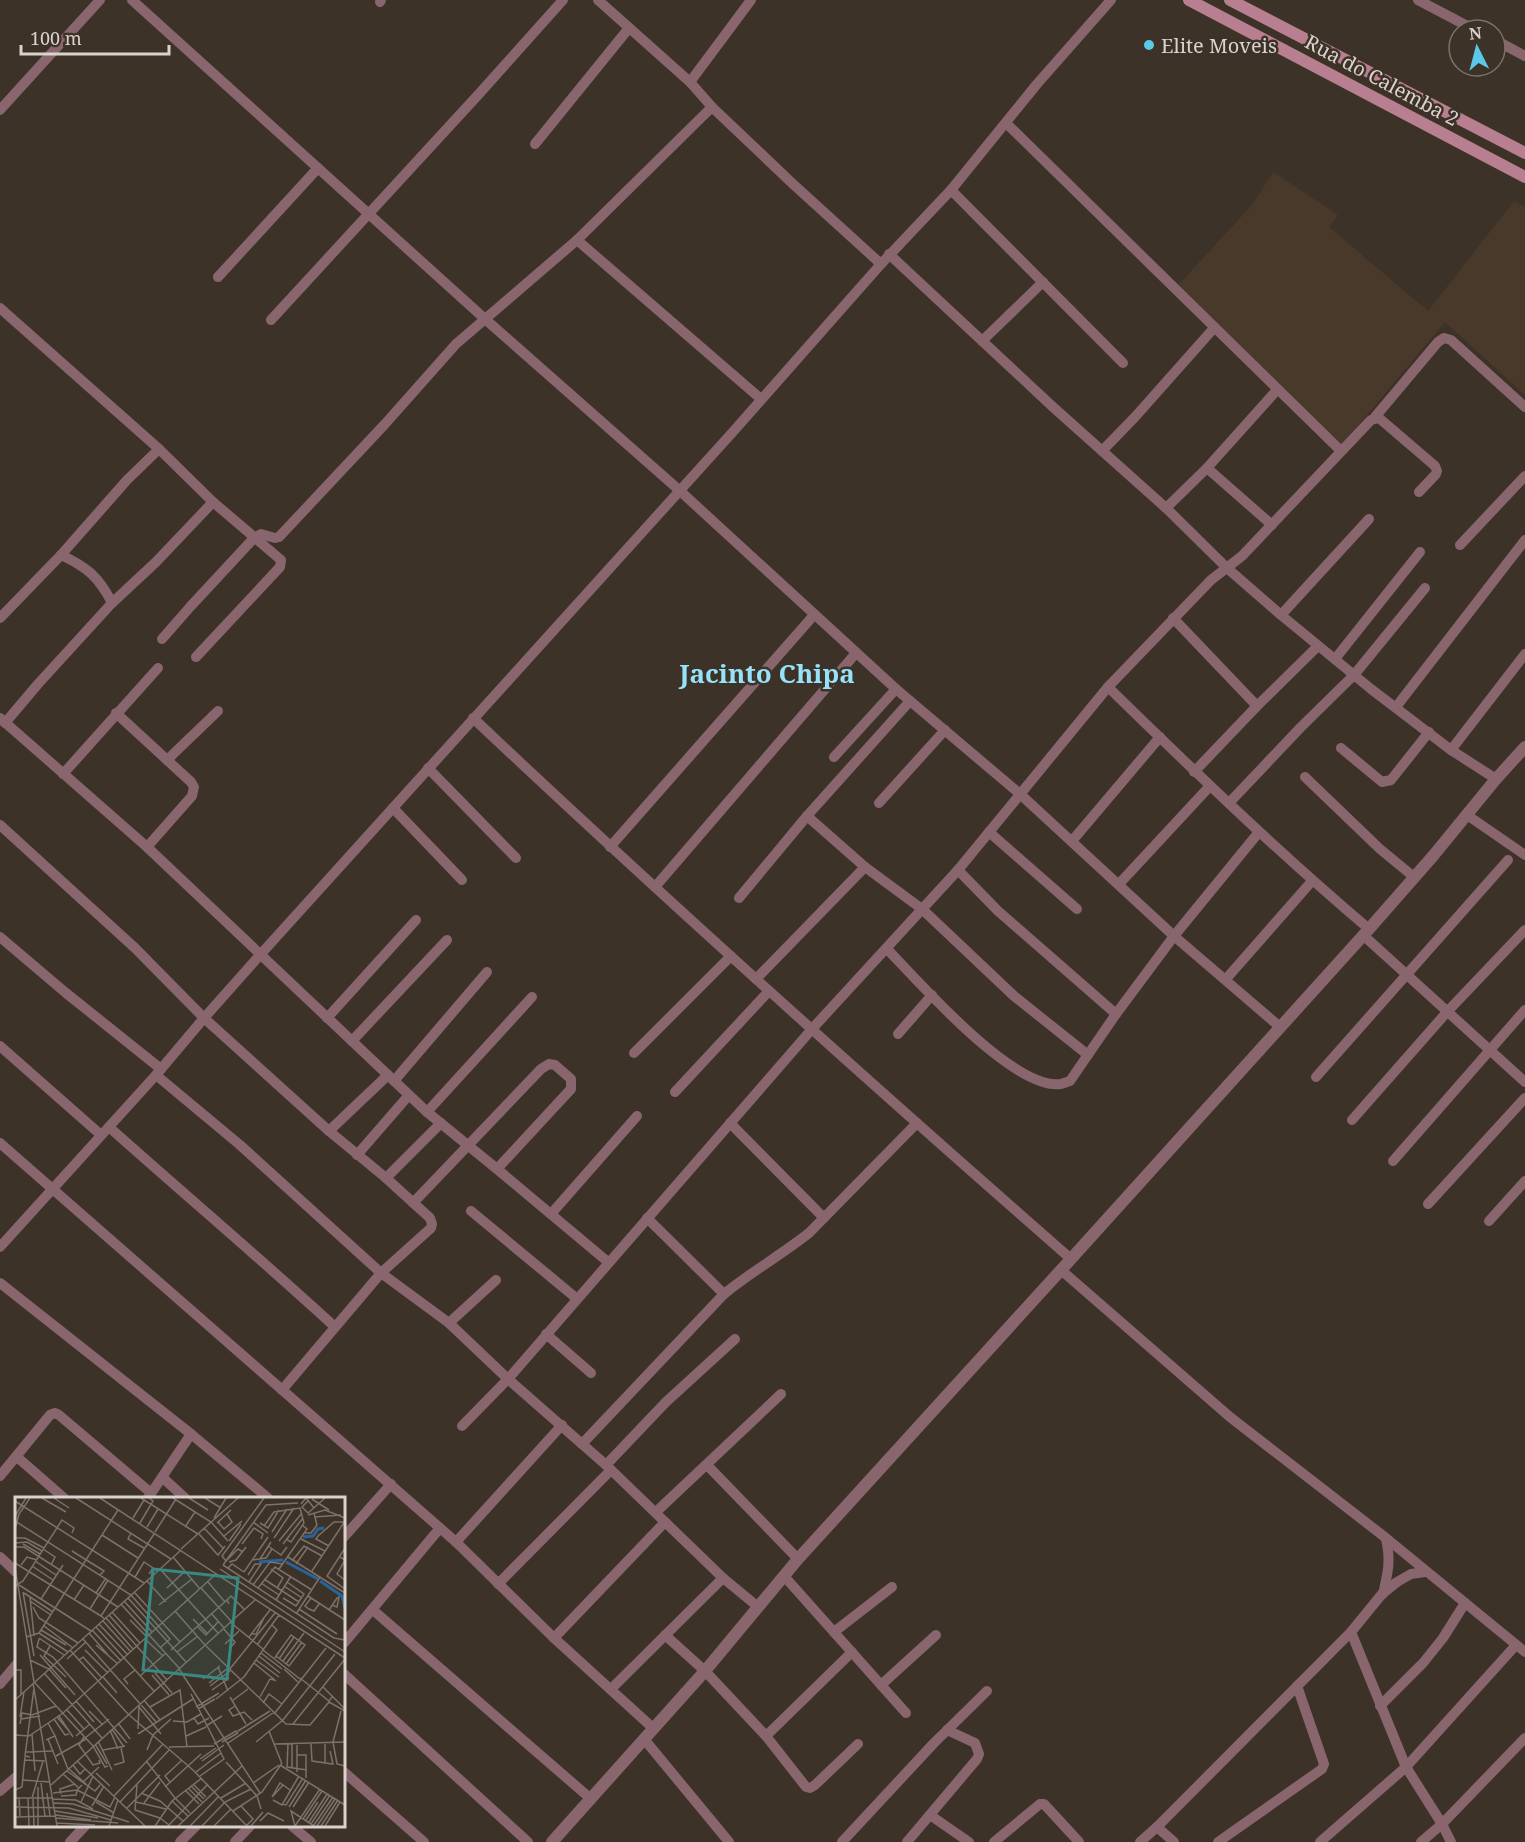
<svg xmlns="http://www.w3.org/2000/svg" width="1525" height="1842" font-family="'Noto Serif',serif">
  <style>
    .built { fill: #49392a }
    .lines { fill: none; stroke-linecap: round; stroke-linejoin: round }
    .minor { stroke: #89656e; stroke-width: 10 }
    .tertiary { stroke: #89656e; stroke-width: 12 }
    .secondary { stroke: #b77f8f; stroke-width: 12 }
    .poi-dot { fill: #5ac8e6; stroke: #3d3228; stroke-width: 2 }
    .labels { text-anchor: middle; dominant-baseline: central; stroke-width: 5; stroke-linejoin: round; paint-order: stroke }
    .poi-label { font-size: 20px; fill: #dad3cd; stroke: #3d3228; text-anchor: start }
    .street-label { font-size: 20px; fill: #dad3cd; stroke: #3d3228 }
    .district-label { font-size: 26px; font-weight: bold; fill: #97e2f8; stroke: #3d3228 }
    .inset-river { fill: none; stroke: #26659b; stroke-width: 3 }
    .inset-road { fill: none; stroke: #7c726a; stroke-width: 1.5 }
    .view { fill: #388981; fill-opacity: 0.15; stroke: #388981; stroke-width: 3 }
    .inset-edge { fill: none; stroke: #dad3cd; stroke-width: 3 }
  </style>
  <rect width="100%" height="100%" fill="#3d3228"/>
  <path class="built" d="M1273 172 1338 215 1329 227 1428 311 1514 201 1525 207V395L1445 322 1341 446 1178 285 1252 205Z"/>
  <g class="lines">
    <g class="minor">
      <path d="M132 0 485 319 679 490 896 689 1020 794 1174 936 1280 1027"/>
      <path d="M598 0 690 82 712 107 792 183 881 264"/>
      <path d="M1418 0 1475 30"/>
      <path d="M380 2 381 0"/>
      <path d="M1495 40 1525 56"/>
      <path d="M690 82 751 0"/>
      <path d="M0 110 100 0"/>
      <path d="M1007 124 1341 451"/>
      <path d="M535 144 629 28"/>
      <path d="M951 190 1123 363"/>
      <path d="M577 240 761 399"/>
      <path d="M889 254 1053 407 1166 508 1227 568 1281 615 1371 689 1451 750 1496 779"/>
      <path d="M218 277 318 168"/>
      <path d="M0 308 159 449 213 502 281 560 280 567 196 657"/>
      <path d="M271 320 478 95 563 0"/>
      <path d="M982 341 1043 282"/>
      <path d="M1375 417 1438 342 1444 338 1451 340 1525 407"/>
      <path d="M1102 451 1135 417 1214 328"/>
      <path d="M1207 468 1272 525"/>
      <path d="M1166 508 1207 468 1277 390"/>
      <path d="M1460 545 1525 476"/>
      <path d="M61 555C87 567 99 577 112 603"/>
      <path d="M1281 615 1369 519"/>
      <path d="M0 618 61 555 127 480 159 449"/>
      <path d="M1173 618 1257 706"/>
      <path d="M162 639 190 607 254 538 261 534 275 538 279 537 385 424 456 344 577 240 712 107"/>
      <path d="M1335 659 1420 552"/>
      <path d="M1108 687C1193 770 1278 852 1369 929"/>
      <path d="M1396 707 1525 540"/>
      <path d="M116 713 191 782 194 787 192 796 147 847"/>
      <path d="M0 718 147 847 427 1112 497 1169 608 1262"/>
      <path d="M473 718C669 903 869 1082 1071 1259"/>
      <path d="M5 723 38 684 112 603 156 562 213 502"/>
      <path d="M1341 748 1382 782 1391 780 1429 732"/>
      <path d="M1451 750 1525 654"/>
      <path d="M834 757 896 689"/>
      <path d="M167 760 218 711"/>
      <path d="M428 768 516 858"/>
      <path d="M1194 772 1257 706 1318 646"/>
      <path d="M63 774 158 668"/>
      <path d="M1305 777 1380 849 1414 877"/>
      <path d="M879 803 945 730"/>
      <path d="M1229 803 1301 727 1354 675 1425 588"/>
      <path d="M393 808 462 880"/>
      <path d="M1467 815 1525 855"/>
      <path d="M807 816 865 867 922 909 1014 996 1088 1055"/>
      <path d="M0 825 135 948 204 1018 329 1131 386 1178 430 1218 432 1224 431 1228 381 1273 282 1390"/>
      <path d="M989 832 1077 909"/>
      <path d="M1072 841 1160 737"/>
      <path d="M610 847 814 615"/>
      <path d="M958 870 998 911 1116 1014"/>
      <path d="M1119 884 1210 786"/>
      <path d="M655 887 856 653"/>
      <path d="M739 898 807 816 910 701"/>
      <path d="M1363 935 1525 1082"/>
      <path d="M0 937 66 993 161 1069"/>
      <path d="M887 949C919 982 1014 1091 1061 1084 1064 1083 1067 1082 1070 1081L1116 1014 1174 936 1259 832"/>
      <path d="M756 979 865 867"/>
      <path d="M1226 979 1312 881"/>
      <path d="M327 1018 416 920"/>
      <path d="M898 1034 932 995"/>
      <path d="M352 1041 447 940"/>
      <path d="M0 1046 101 1135"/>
      <path d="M634 1053 731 956"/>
      <path d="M156 1075 240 1145 381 1273 449 1323 508 1379 606 1465 723 1578 757 1606"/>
      <path d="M1316 1077 1508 860"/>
      <path d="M394 1081 487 972"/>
      <path d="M675 1092 769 991"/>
      <path d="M427 1112 532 997"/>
      <path d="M1352 1120 1447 1012 1525 930"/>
      <path d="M730 1123 824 1218"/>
      <path d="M109 1127C184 1194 261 1259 335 1327"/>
      <path d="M329 1131 388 1075"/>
      <path d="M0 1143 456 1542 554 1638 654 1729"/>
      <path d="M357 1155 409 1095"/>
      <path d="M1393 1161 1525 1010"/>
      <path d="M386 1178 441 1123"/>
      <path d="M413 1203 541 1069 549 1064 555 1065 571 1079V1089L497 1169"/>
      <path d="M1428 1204 1525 1098"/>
      <path d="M471 1211 576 1298"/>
      <path d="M551 1214 637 1116"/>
      <path d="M647 1218 724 1294"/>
      <path d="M1489 1221 1525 1181"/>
      <path d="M0 1247 156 1075 204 1018 260 955 731 434 881 264 951 190 1037 84 1111 0"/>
      <path d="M1061 1270 1230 1417 1386 1538 1525 1652"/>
      <path d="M0 1283 191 1434 268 1498"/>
      <path d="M449 1323 496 1280"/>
      <path d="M546 1334 591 1373"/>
      <path d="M462 1426 508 1379 812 1029 958 870 1108 687 1211 580 1242 556 1371 420 1379 418 1435 466 1437 471 1436 474 1419 492"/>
      <path d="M582 1444 724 1294C751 1272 781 1255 809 1233L917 1123"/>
      <path d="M17 1457 64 1498"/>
      <path d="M606 1465 666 1402 735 1339"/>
      <path d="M707 1465 798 1559"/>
      <path d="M0 1476 50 1415 55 1413 59 1415 151 1493"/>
      <path d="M162 1477 185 1498"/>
      <path d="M148 1498 191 1434"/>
      <path d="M656 1512 781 1394"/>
      <path d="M344 1537 391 1484"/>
      <path d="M456 1542 562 1425"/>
      <path d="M0 1557 16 1572"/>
      <path d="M784 1576 906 1713"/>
      <path d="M498 1584 611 1470"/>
      <path d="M1383 1594C1388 1572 1391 1561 1386 1539"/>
      <path d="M373 1610 591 1799"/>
      <path d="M834 1632 892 1587"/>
      <path d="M1351 1632 1406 1767 1442 1824 1451 1842"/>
      <path d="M665 1635 705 1671 766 1736 806 1787 810 1788 815 1785 858 1744"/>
      <path d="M554 1638 665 1522"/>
      <path d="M344 1643 440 1528"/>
      <path d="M344 1674 528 1842"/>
      <path d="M0 1684 16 1665"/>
      <path d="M881 1685 936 1635"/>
      <path d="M611 1689 723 1578"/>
      <path d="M1380 1706 1423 1663 1443 1638 1465 1603"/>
      <path d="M766 1736 852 1652"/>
      <path d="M644 1739 729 1842"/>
      <path d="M344 1772 424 1842"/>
      <path d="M0 1791 16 1777"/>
      <path d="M930 1815 969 1842"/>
      <path d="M292 1826 311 1842"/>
      <path d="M1157 1827 1174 1842"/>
      <path d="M70 1842 85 1826"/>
      <path d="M180 1842 196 1826"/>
      <path d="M235 1842 250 1826"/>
      <path d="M842 1842 934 1743 987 1691"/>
      <path d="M907 1842 977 1759 979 1754 975 1743 947 1730"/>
      <path d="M994 1842 1040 1804H1044L1079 1842"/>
      <path d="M1140 1842 1157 1827 1351 1632 1382 1594 1397 1582 1411 1574 1425 1572"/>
      <path d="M1218 1842 1322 1769 1324 1764 1297 1686"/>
      <path d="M1320 1842 1406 1767 1516 1645"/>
      <path d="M1421 1842 1442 1824 1525 1738"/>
    </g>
    <path class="tertiary" d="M552 1842 705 1671 798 1559 1061 1270 1369 929 1433 856 1496 779 1525 747"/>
    <g class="secondary">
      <path d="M1189 0 1525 177"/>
      <path d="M1230 0 1525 153"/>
    </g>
  </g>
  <circle class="poi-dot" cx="1149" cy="45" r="6"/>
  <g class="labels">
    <g class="poi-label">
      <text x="1161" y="45">Elite Moveis</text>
    </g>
    <g class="street-label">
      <text transform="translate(1382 80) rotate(28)">Rua do Calemba 2</text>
    </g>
    <g class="district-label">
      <text x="767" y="673">Jacinto Chipa</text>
    </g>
  </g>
  <g transform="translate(15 1497)">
    <rect width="330" height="330" fill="#3d3228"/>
    <path class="inset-river" d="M288 40 298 39 303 32 309 31M244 65 268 63M271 65 303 82M305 84 327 99 330 111"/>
    <path class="inset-road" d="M27 1 51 15M39 1 54 11M61 1 156 62M85 1 330 161M126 1 183 37M158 1 196 25 213 44M174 1 193 13M190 1 206 11M297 2 314 13M294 3 287 10 293 16 310 1M0 4 129 86M286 7 291 1 299 11M293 18 310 13 330 21M0 19 11 1M300 20 326 18M118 21 129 3M199 21 211 1M0 24 116 98 155 142 146 150M203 25 209 32 217 25 212 17M238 25 253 36M125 26 138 4 134 1M202 26 216 13M245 26 253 31 264 13M1 29 4 17 15 1M249 29 259 15 285 11 289 26 276 45 271 42M132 30 143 12M170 30 180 15M189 31 208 51M140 35 161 2M257 35 272 12M116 36 113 42 129 51M290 36H296L302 28 299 16M184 37 203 58 210 49M87 38 123 61M209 39 227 24M0 41H10L29 51M259 41 279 11M286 42 310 54M214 44 226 27M264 44 287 16M0 46 12 45 27 54M8 47 25 57M227 47 239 31 248 37 246 42M268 47 288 21M253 49 266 58 272 50M314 49 301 42 303 39 319 25H329M0 50H9L103 110M330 51 312 79 330 92M28 52 40 60 36 68M166 52 223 1M57 54 89 74 85 78M158 60 185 92M273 60 330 96M325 60 330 63 322 77 330 83M245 62 256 45M238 63 251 61 257 52M20 64 41 78M211 64 207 59 249 1M277 64 289 49 307 59M210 65 223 52 228 55M214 65 221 63 231 50M0 66 86 119M281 67 293 50M6 68 12 60 22 63M208 68 319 141 330 143M208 68 251 8 283 6M17 69 38 83M0 71 19 185 78 249 90 270 93 269M213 71 217 67 229 75M145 72 203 136M205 72 330 155M256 72 268 81 262 91M264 72 292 32 287 28M297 74 330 24M229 75 253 40M233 78 240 67H246L234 85M120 80 129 65 138 71 134 77M249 82 284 105M132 84 151 105M193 85 210 105M246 86 264 98M4 88 76 134M238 88 255 65 268 67M0 89 8 84 47 23 59 31 57 36M269 89 287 101M152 91 170 74M186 91 216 124M243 91 260 70 297 93M8 95 19 159M119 95 165 145M9 96 38 115M81 96 91 81M293 99 330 123M15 100 19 139M113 101 141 132M268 101 281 109 289 97 272 85M296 101 290 109 294 112 299 114 304 107M26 102 48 68M59 103 69 88M212 103 216 99 229 112M261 103 276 79M15 104 36 118M109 104 137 135M106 107 164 171M144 108 177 82M18 110 24 121 63 146M75 112 93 83M284 112 322 137M314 113 322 101 324 100 322 110 317 108M160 114 190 148M97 115 125 146M196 116 209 131M281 117 305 80M94 118 152 183M91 121 118 152M90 122 86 119 139 37M178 122 192 136M115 123 132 140M88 124 116 155M215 125 248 152M84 127 113 158M29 129 58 151M182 129 191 138 203 125M81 130 139 194M208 131 220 145 217 149M141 132 171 165M26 133 51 148M77 133 106 164M24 136 53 155M74 136 93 158M236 137H241L249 121M11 140 24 136 103 13M234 140 255 113M24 141 49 158M24 142 22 150 38 160 112 246M68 142 142 226M130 142 148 159M210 147 224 134M81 148 103 167M190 148 271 227 295 228 314 205 330 214M242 148 264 118M35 149 29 159 51 180M55 153 113 217M70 153 93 176M156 153 212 103 214 107M248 153 285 182M162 155 183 139M246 156 267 172M25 158 60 198M244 159 265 176M260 161 261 159 276 138 290 148 274 169 261 159M52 162 71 145M264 162 279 140M15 163 34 172 51 191M64 163 68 160 87 181M241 163 264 180M268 164 289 136M239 166 261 184M271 167 287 145M203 170 213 194M164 172 245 296M269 172 283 185M0 173H6V197M214 173 260 116M29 176 87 241M140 176 157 196M0 178V199M137 178 154 198M125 179 151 156M88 180 102 196M285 181 314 204 318 199M188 182 205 169M18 186 42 329M194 186 213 171M113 187 109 182 120 173M195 189 215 174M308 190 330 212M197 193 214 181M176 197 209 262 185 279M215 200 231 227M245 200 255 182 259 183M201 202 229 180 262 133 257 128M0 203 165 54M129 203 145 223M61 204 79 225M217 204 233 192M248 206 254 197 267 207M220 209 214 213 218 219 229 215 237 223M124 210 146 237M135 210 165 193 172 250M181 210 204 196M183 212 200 202M52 213 69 232M74 214 88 228M113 217 178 273 232 329M259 217 311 151M44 219 58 240M5 220 9 195M42 220 54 234M179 221 183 227 194 221M6 222 25 219M39 222 50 238 54 237M158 224 172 225 186 217M103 226 115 242M5 227 7 216 17 218 41 209M278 227 330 162M191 229 207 219M97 232 109 250M123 232 124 209M95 233 103 252M223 234 255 214M254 234 267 267M17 237 20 274M123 237 178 202M0 238 14 239 48 216 201 77M40 239 53 272M61 239 75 227M171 239 191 230M69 240 64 248 78 268 85 266 84 263M70 241 94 222M33 242 43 267M31 243 40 239 33 226M83 244 97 273M207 245 223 236M241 245 268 223 320 157M318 245 326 214M318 245 322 267 330 269M213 246 258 216M296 246 297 264 318 267 315 254M80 247 92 267M199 247 221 234 223 236M260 247 330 245M273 247 272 270 292 273M277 247V272M310 247V266M282 248V275M154 250 199 249M88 253 110 249M132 253 138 238 156 222M11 255 39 254M282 258H291V281M41 259 71 242M15 260 10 259 19 191M185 262 201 251M10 263 30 264M62 264 130 329M187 264 209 248M132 265 160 301M211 265 242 299 246 312M58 268 65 277 70 272M99 268 109 265 106 251M265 268 330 308M54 272 71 287M52 274 80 294 86 287M181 275 206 256M81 276 95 289M48 277 64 291M8 283 35 285M68 285 84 270M155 285 150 279 167 263M26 286 30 319M238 286 264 268M178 287 191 300M36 288 240 103M268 288 265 286 257 300 268 288 275 293M176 289 189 302M23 290V329M150 290 186 257M173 291 187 305M0 293 7 290 10 260M62 293 95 310 100 300M170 293 184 307M32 296 35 319M38 296 62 293 67 288M126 296 145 304 168 324M46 297 45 292 60 287M46 299 61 298 62 294M99 299 148 247M0 301H38M4 301 5 319M13 301 14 329M17 301 28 264M160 301 175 316M206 301 231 286M18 302 19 329M38 302 61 303 78 312M258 303 267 308 284 279M157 304 173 319M66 305 78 279M81 305 99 316M105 305 155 252M121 305 151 312M39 306 58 307 114 325M129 306 145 285M267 307 271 308 288 281M77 309 89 289M226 309 238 322 231 329M0 310 54 311 96 323M274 310 291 283M278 310 294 285M112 311 145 278M120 313 145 321 154 328M120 313 122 288M40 314 83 321M218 314 247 295 267 266M41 318 76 323M0 320 41 319M41 321 103 326M288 322 307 294M291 323 303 305M245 324 253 316 269 324M294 325 312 297M42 326 80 328M296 327 315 298M299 328 318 300M94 329 103 303M140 329 157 304 187 281M153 329 193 287M163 329 227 269M175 329 204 299M187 329 210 305 236 292M199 329 216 312M236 329 248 315M280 329 276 314 299 329M280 329 305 292M302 329 320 302M306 329 323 303M310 329 325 305"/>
    <path class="view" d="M138 72 223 81 212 182 128 173Z"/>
    <rect width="330" height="330" class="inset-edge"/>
  </g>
  <g transform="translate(1477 48) rotate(354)"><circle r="28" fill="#3d3228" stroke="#7c726a" stroke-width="1.5"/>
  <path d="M0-4.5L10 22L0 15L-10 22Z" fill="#5ac8e6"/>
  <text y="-9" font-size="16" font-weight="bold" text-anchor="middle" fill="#dad3cd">N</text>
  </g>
  <path d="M21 45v9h148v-9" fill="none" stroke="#dad3cd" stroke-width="3"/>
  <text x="30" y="45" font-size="18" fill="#dad3cd" stroke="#3d3228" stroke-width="4.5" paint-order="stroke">100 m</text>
</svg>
